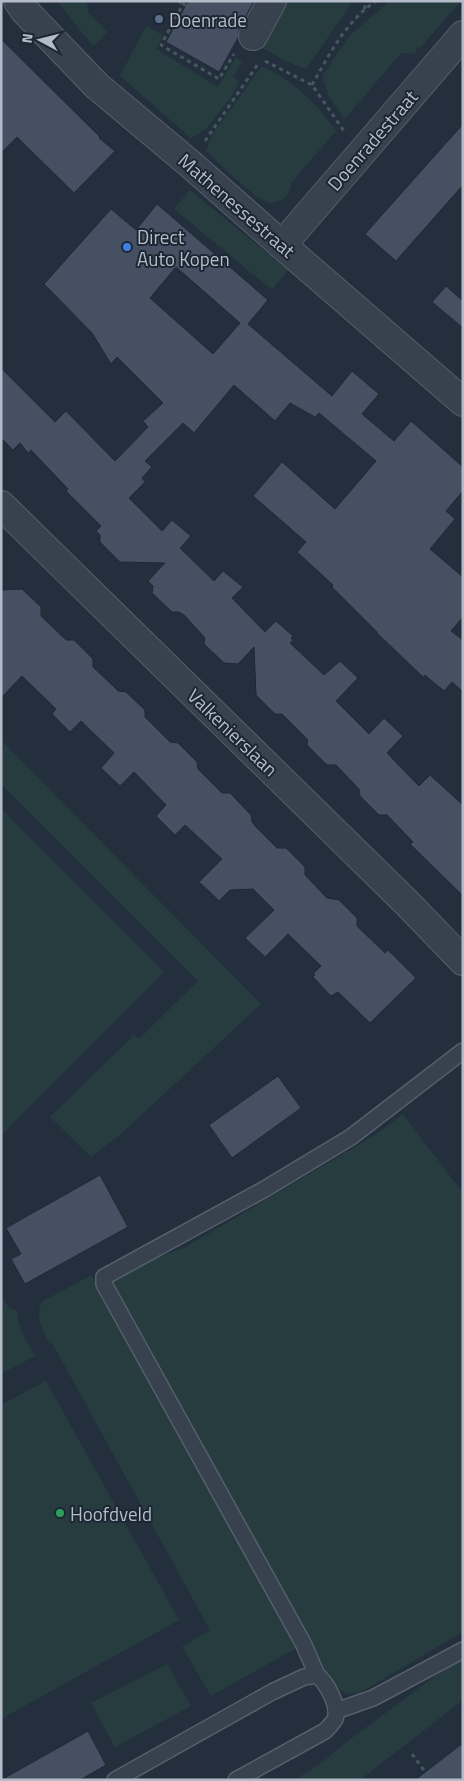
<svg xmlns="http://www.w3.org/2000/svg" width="464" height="1781" font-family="'Titillium Web',sans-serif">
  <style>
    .green { fill: #263c3f }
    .building { fill: #455162; stroke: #1f2835; fill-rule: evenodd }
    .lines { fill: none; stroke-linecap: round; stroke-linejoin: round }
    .service-casing { stroke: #565f6c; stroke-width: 18 }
    .minor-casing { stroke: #565f6c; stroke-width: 30 }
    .path { stroke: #44595c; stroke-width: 3; stroke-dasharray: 4 4; stroke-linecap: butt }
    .service { stroke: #38414e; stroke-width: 15 }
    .minor { stroke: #38414e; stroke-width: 28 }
    .service-dot { fill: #5c6f8a; stroke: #1d2633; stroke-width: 2 }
    .shop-dot { fill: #3f7fe0; stroke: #1d2633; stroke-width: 2 }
    .leisure-dot { fill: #2e9e5b; stroke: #1d2633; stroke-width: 2 }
    .labels { text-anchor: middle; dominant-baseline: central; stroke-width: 4; stroke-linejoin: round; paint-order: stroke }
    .poi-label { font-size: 19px; fill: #b4bcc9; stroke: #1d2633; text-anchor: start }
    .street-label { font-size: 19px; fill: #b4bcc9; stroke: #1d2633 }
  </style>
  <rect width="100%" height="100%" fill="#242f3e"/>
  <g class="green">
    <path d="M57 1H87L88 13 108 32 93 46Z"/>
    <path d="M278 1H353L306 69 283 60 262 47 274 26Z"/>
    <path d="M390 1H461L420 48 418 47 416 50 417 52 415 54 401 53 345 119 329 97 322 76 350 35Z"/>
    <path d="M146 26 163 35 156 49 218 87 236 57 242 62 233 77 239 82 231 97 206 129 191 138 120 76Z"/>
    <path d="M262 66C295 83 315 101 336 131L291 183C290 190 289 197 282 200 277 202 273 204 267 202 255 199 217 161 206 151L212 135Z"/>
    <path d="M190 190 288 270 272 290 174 209Z"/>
    <path d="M1 740 261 1004 122 1133 91 1157 50 1117 134 1035 139 1039 198 981 1 784Z"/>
    <path d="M1 809 164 972 1 1135Z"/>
    <path d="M403 1114 463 1193V1632L358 1694 345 1693 333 1684 111 1286 113 1279 146 1261 184 1248 375 1135Z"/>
    <path d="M92 1275 298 1647 211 1696 182 1647 210 1630 52 1343 50 1344C43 1329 33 1316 43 1301Z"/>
    <path d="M4 1299 9 1308 17 1310C16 1326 28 1342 35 1356L1 1374V1301Z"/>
    <path d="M46 1381 179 1620 1 1719V1405Z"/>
    <path d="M463 1655V1700L360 1780H294L319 1765 344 1744Z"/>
    <path d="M167 1664 191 1706 115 1747 91 1703Z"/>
  </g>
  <g class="building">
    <path d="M188 1H254L239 29 238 38 219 72 166 42Z"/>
    <path d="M1 39 100 137 99 138 115 151 74 193 17 137 1 153Z"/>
    <path d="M463 124V185L396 261 365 234Z"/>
    <path d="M157 204 268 300 248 324 332 396 352 371 379 394 362 414 394 441 411 421 463 467V491L446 511 455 519 430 549 463 577V617L451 631 463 640V692L452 682 444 691 425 675 423 677 377 633V632L332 587 333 585 297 552 306 542 253 496 282 462 335 509 376 461 319 413 315 417 290 403 275 421 234 385 194 433 183 423 145 461 152 467 142 478 145 482 129 498 162 531 172 520 191 536 180 548 214 581 223 571 243 587 232 598 265 632 276 621 293 636 291 638 293 640 290 643 324 675 340 661 358 678 336 701 369 734 384 718 403 736 387 753 419 786 430 775 463 805V896L410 844 413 842 387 815H379L360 796 359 789 336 765H327L307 745 308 740 282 714H275L256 695 254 647 238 664 224 663 204 644 205 638 184 615 179 612H172L152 593 153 586 148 581 165 563 120 562 100 542V535L96 531 101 526 66 491 68 489 31 450 28 453 20 443 13 450 1 438V368L55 422 66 411 115 461 148 427 143 421 163 403 117 357 111 364 92 333 44 284 111 209 136 230ZM176 267 240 323 213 354 150 298Z"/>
    <path d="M446 286 463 301V328L432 302Z"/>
    <path d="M22 589 41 607V616L66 640H74L93 659V667L111 684 118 691 126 692 145 710V717L170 742 178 743 197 762 198 769 222 793H230L251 815 252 822 256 827 277 848H286L305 867V875L327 898 339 900 357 918V926L385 953 388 950 416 978 370 1023 338 992 331 996 313 977 315 975 313 974 321 966 288 934 265 957 245 938 274 910 253 889 230 890 219 901 210 892 199 882 222 859 185 825 175 835 156 816 166 805 134 772 120 786 101 768 114 753 81 721 70 732 52 714 56 709 22 676 1 698V590Z"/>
    <path d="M278 1076 301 1108 232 1158 209 1125Z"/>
    <path d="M100 1175 128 1227 25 1284 11 1259 21 1254 6 1228Z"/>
    <path d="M88 1731 106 1765 80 1780H1Z"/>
    <path d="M463 1743V1780H415Z"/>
  </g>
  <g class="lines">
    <defs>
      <g id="service">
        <path d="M317 1675 303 1643 104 1284V1277L263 1190 351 1137 463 1051"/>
        <path d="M336 1711 373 1698 463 1650"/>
        <path d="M115 1780 272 1692 304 1677 317 1675C326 1682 340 1706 335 1719 333 1723 328 1728 325 1731L236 1780"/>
      </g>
      <g id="minor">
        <path d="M18 1 24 10 97 86 189 163 282 245 463 402"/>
        <path d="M253 36 272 1"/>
        <path d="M282 245 463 35"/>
        <path d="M1 505 408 904 463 961"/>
      </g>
    </defs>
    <use href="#service" class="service-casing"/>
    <use href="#minor" class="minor-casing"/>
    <g class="path">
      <path d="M178 1 183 4"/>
      <path d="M186 5 183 4 161 45 219 79 234 54"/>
      <path d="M364 9 368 1"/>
      <path d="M265 61 312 85 344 131"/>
      <path d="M312 85C329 55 346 21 376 1"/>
      <path d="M205 141 258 64"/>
      <path d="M412 1754 431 1780"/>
    </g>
    <use href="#service" class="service"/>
    <use href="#minor" class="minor"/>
  </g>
  <circle class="service-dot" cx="159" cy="19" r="5"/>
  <circle class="shop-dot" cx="127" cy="247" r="5"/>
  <circle class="leisure-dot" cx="60" cy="1513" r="5"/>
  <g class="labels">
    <g class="poi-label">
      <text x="169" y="19">Doenrade</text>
      <text x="137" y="236">Direct<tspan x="137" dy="22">Auto Kopen</tspan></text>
      <text x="70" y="1513">Hoofdveld</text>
    </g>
    <g class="street-label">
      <text transform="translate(372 140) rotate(-49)">Doenradestraat</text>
      <text transform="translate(237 205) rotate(41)">Mathenessestraat</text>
      <text transform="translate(233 732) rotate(44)">Valkenierslaan</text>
    </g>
  </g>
  <rect width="464" height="1781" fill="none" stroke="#b4bcc9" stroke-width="5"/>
  <g transform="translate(40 40) rotate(277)" stroke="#1d2633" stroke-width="4" paint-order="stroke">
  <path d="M0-4L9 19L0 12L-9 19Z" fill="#b4bcc9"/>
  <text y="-8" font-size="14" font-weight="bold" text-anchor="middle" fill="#b4bcc9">N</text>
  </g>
</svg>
